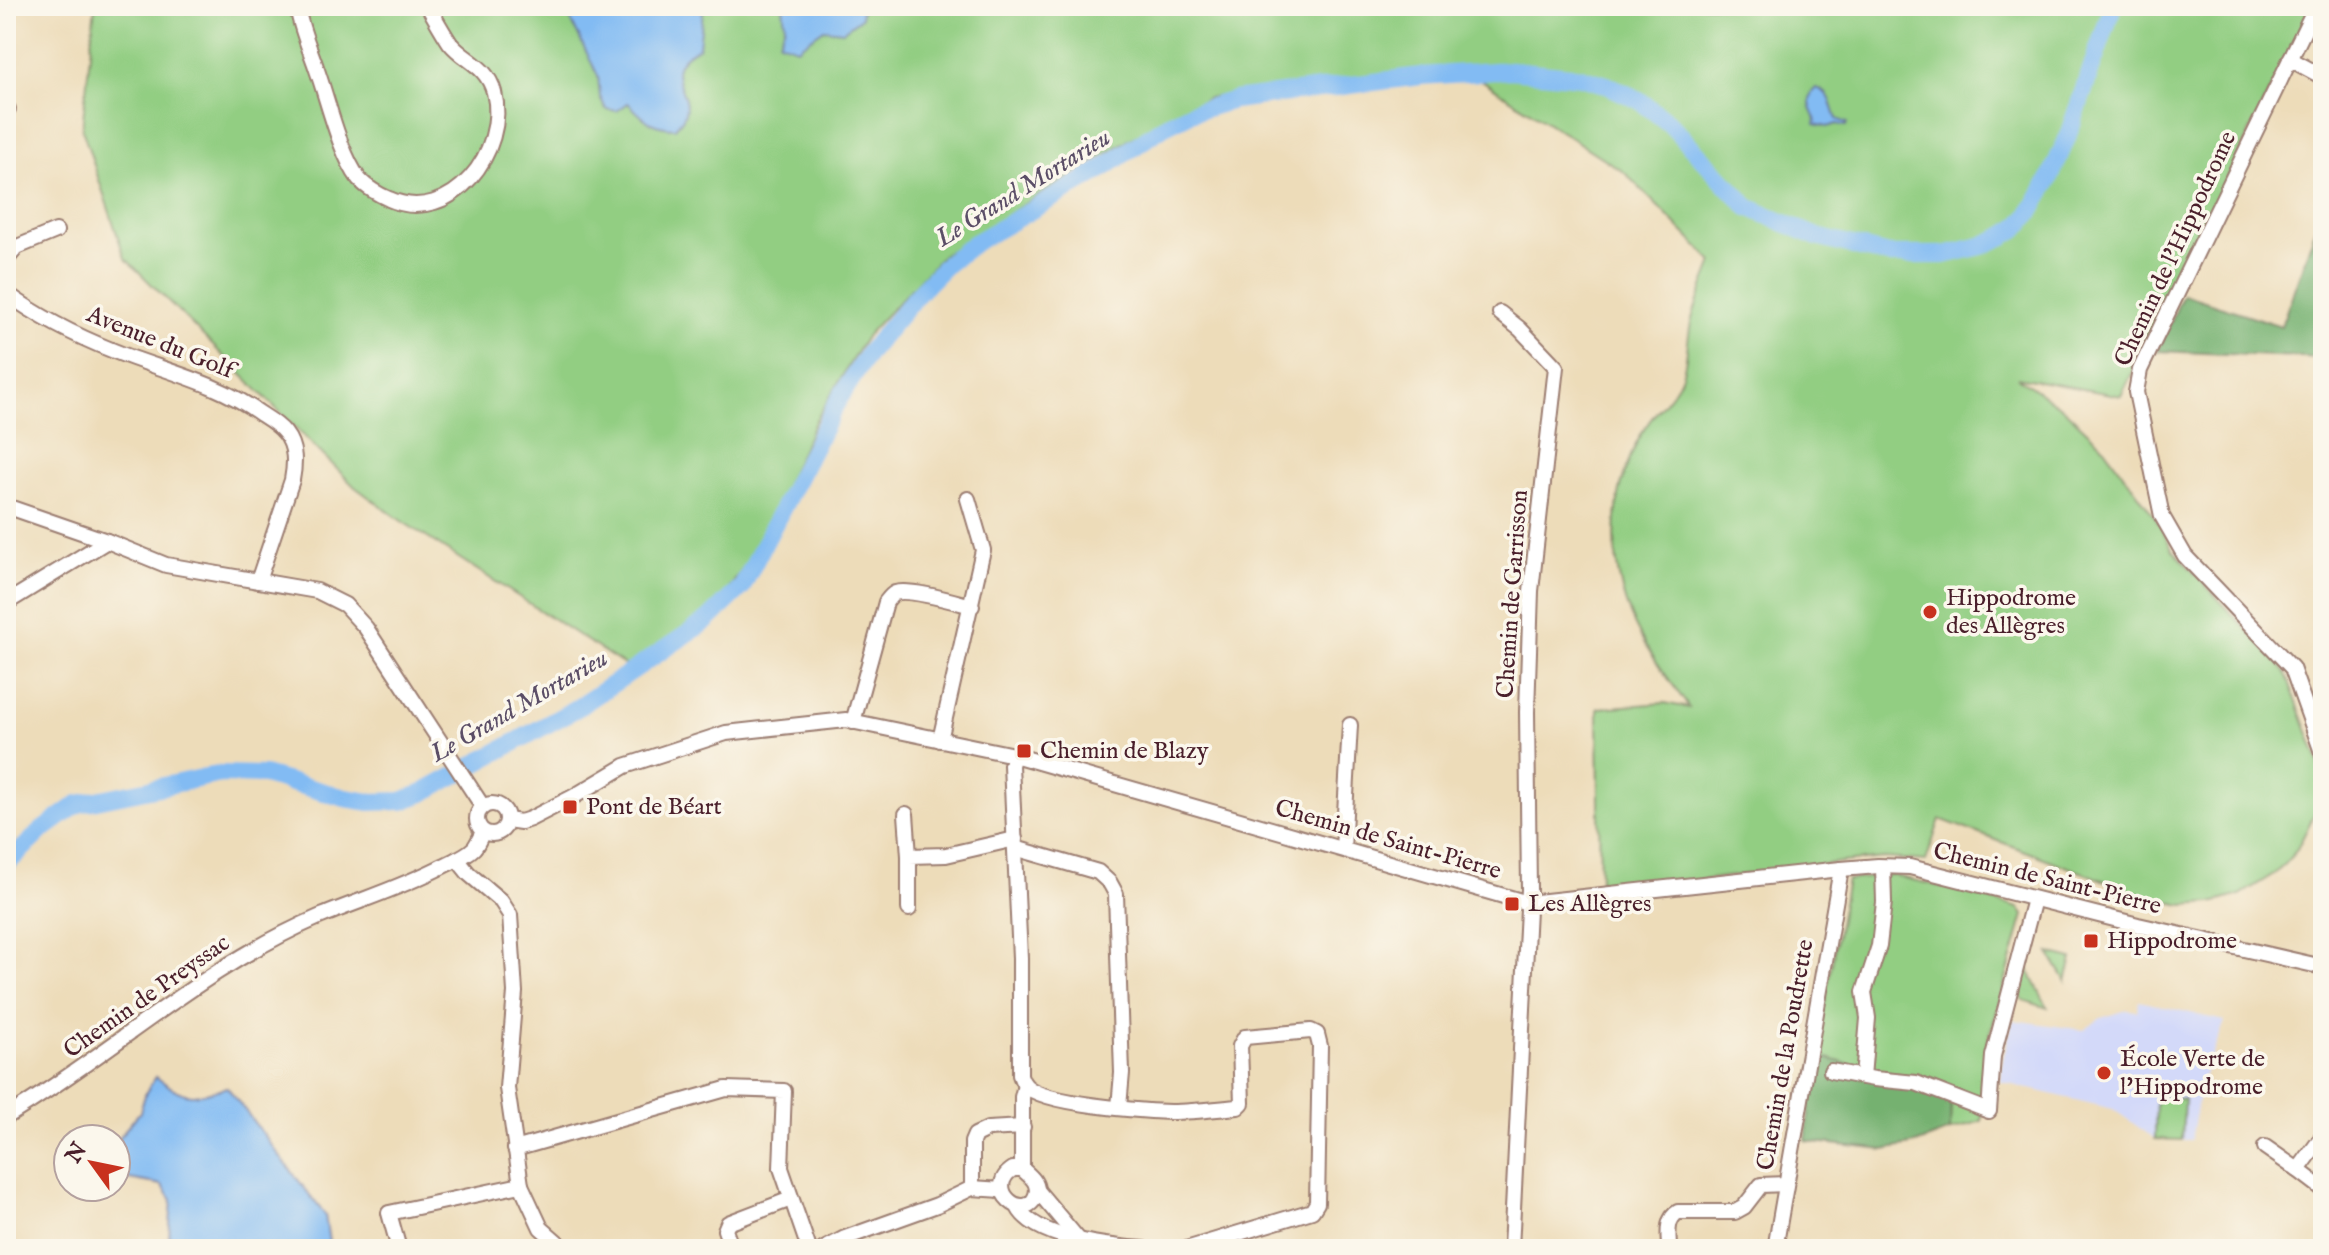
<svg xmlns="http://www.w3.org/2000/svg" width="2329" height="1255" font-family="'IM FELL English',serif">
  <style>
    .built { fill: #d3d9f9 }
    .green { fill: #92ce82; stroke: #6e7656; stroke-width: 2 }
    .forest { fill: #75b170; stroke: #60684e; stroke-width: 2 }
    .water { fill: #82bbf3; stroke: #666d8f; stroke-width: 2 }
    .lines { fill: none; stroke-linecap: round; stroke-linejoin: round }
    .river { stroke: #82bbf3; stroke-width: 18 }
    .minor-casing { stroke: #9c7e72; stroke-width: 18 }
    .minor { stroke: #fff; stroke-width: 14 }
    .poi-dot { fill: #c8321e; stroke: #fbf7ec; stroke-width: 3 }
    .labels { text-anchor: middle; dominant-baseline: central; stroke-width: 7; stroke-linejoin: round; paint-order: stroke }
    .street-label { font-size: 24px; fill: #4a1f2b; stroke: #fbf7ec }
    .poi-label { font-size: 24px; fill: #4a1f2b; stroke: #fbf7ec; text-anchor: start }
    .water-label { font-size: 26px; font-style: italic; fill: #5b4e67; stroke: #fbf7ec }
  </style>
  <rect width="100%" height="100%" fill="#fbf7ec"/>
  <filter id="ink" filterUnits="userSpaceOnUse"><feTurbulence type="fractalNoise" baseFrequency=".0125" numOctaves="2"/><feDisplacementMap in="SourceGraphic" scale="16" xChannelSelector="R" yChannelSelector="G"/><feConvolveMatrix kernelMatrix="1 2 1 2 8 2 1 2 1" color-interpolation-filters="sRGB"/></filter>
  <filter id="wash" filterUnits="userSpaceOnUse"><feTurbulence type="fractalNoise" baseFrequency=".006" numOctaves="4" result="noise"/><feDisplacementMap in="SourceGraphic" scale="32" xChannelSelector="R" yChannelSelector="G"/><feGaussianBlur stdDeviation="1.8" result="paint"/><feColorMatrix in="noise" values="0 0 0 0 0 0 0 0 0 0 0 0 0 0 0 0 0 1.4 0 .05"/><feComposite in="paint" operator="in"/></filter>
  <g filter="url(#wash)">
    <rect width="100%" height="100%" fill="#eddcb9"/>
    <path class="built" d="M2139 1001 2225 1021 2200 1088 2191 1140 2155 1139 2113 1109 2001 1082 2002 1063 2013 1020 2084 1030 2101 1018 2127 1010 2137 1011Z"/>
    <g class="green">
      <path d="M95 6H2311L2121 396 2017 377 2065 410 2101 444 2155 517 2173 550 2285 671 2317 756 2321 773 2320 786 2315 813 2296 851 2277 872 2240 895 2212 903 2183 905 2153 899 1940 819 1926 861 1884 858 1843 862 1600 893 1598 708 1665 703 1689 708C1673 684 1655 662 1641 637 1606 574 1607 496 1642 433 1652 414 1668 401 1678 384 1689 364 1686 340 1692 319 1697 300 1706 281 1713 262L1624 172 1483 81 1442 67 1208 98 1128 140 943 255 867 335 816 420 755 551 717 606 629 668 400 520 355 487 125 258 82 129Z"/>
      <path d="M1891 875 1960 891 2019 908 2024 915 1985 1053 1982 1121 1950 1131 1951 1088 1874 1072 1813 1068 1847 880Z"/>
      <path d="M2049 953 2072 959 2066 981Z"/>
      <path d="M2024 968 2028 969 2048 1008 2023 1000 2018 992Z"/>
      <path d="M2156 1097 2184 1099 2182 1140 2155 1139Z"/>
    </g>
    <g class="forest">
      <path d="M2317 225 2323 227V358L2158 351 2183 294 2281 326Z"/>
      <path d="M1827 1058 1874 1072 1951 1088 1950 1131 1916 1144 1884 1150 1806 1141 1813 1068Z"/>
    </g>
    <g class="water">
      <path d="M564 6H707L703 11 699 47C652 72 697 91 683 118 681 122 677 125 675 128 650 127 645 120 628 103L617 111 606 109 600 97 598 76Z"/>
      <path d="M783 6H862L861 18 843 31 824 29 797 48 779 42 785 26Z"/>
      <path d="M1816 88C1833 93 1831 106 1837 119L1847 123 1846 126 1837 124 1827 127 1815 124 1816 119C1811 109 1805 97 1816 88Z"/>
      <path d="M156 1077C188 1100 190 1098 227 1087L325 1215 330 1249H168L172 1200 162 1185 129 1179 116 1161 119 1137 140 1112 146 1092Z"/>
    </g>
    <g class="lines">
      <path class="river" d="M6 865 41 831 78 804 221 774 264 775 345 798 370 802 402 801 423 793 577 708 708 620 742 587 836 404 869 352 922 289 948 263 974 243 1095 174 1163 127 1191 113 1234 100 1421 76 1511 70 1581 77 1607 85 1639 100 1669 123 1748 207 1817 237 1888 255H1944L1981 246 2004 236 2017 228 2029 215 2050 178 2069 133 2113 6"/>
    </g>
  </g>
  <g filter="url(#ink)">
    <g class="lines">
      <defs>
        <g id="minor">
          <path d="M297 6C300 27 310 49 317 70 328 101 340 154 359 179 366 187 379 195 389 199 451 227 509 150 494 92 486 64 464 61 450 43 442 31 435 18 428 6"/>
          <path d="M2316 6 2140 370 2136 392 2162 516 2185 556 2292 668 2323 755"/>
          <path d="M2290 59 2323 77"/>
          <path d="M6 110 8 109"/>
          <path d="M6 260 17 247 56 231"/>
          <path d="M6 293C39 317 76 336 114 351 164 371 217 382 261 414 269 419 279 425 285 433 296 447 295 464 292 480L258 581"/>
          <path d="M1500 313 1520 329 1556 367 1531 591 1527 712 1529 889 1511 1249"/>
          <path d="M6 506 107 541 166 565 317 591 345 605 366 628 483 807"/>
          <path d="M6 603 107 541"/>
          <path d="M853 722 886 602C889 598 891 595 895 593 909 588 956 602 972 606"/>
          <path d="M940 740 983 550 968 499"/>
          <path d="M1014 755 1011 765 1020 958V1075C1021 1078 1024 1084 1026 1086 1044 1104 1142 1111 1170 1112 1193 1112 1216 1109 1238 1107L1242 1103 1240 1046 1245 1037 1311 1031 1317 1034 1320 1046 1317 1203 1312 1211 1186 1249"/>
          <circle cx="492" cy="819" r="15"/>
          <path d="M906 814 909 856"/>
          <path d="M507 820 521 822 530 819 573 797 625 766 726 733 846 720 1014 755 1528 903 1841 869 1878 866 1910 867 2138 925 2323 967"/>
          <path d="M1015 848 1098 872 1110 883 1116 894 1122 1073 1119 1107"/>
          <path d="M1343 849 1350 725"/>
          <path d="M909 909V856L946 855 1015 839"/>
          <path d="M1831 1071 1874 1079 1916 1083 1989 1111 1993 1056 2034 899"/>
          <path d="M1863 1077 1868 1018 1864 992 1879 946 1884 902 1883 867"/>
          <path d="M6 1117C112 1053 203 967 319 917 360 900 403 887 443 866 453 861 466 856 474 848 478 843 480 837 483 832"/>
          <path d="M2323 1136 2298 1170 2323 1189"/>
          <path d="M2265 1147 2298 1170"/>
          <path d="M515 1149 726 1089 784 1091 781 1168 809 1249"/>
          <path d="M1013 1169H1022C1030 1176 1040 1183 1036 1195 1026 1224 982 1189 1013 1169Z"/>
          <path d="M1022 1169V1097L1025 1085"/>
          <path d="M521 1185 541 1228 565 1249"/>
          <path d="M972 1188V1142L975 1135 988 1129 1023 1127"/>
          <path d="M1037 1190 1078 1239"/>
          <path d="M1018 1207C1034 1239 1112 1247 1144 1249"/>
          <path d="M399 1249 389 1213 521 1185 507 1088 515 992 510 915 501 901 469 874 457 859"/>
          <path d="M732 1249 725 1230 728 1223 791 1199"/>
          <path d="M824 1249 845 1238 937 1205 972 1188 1002 1190"/>
          <path d="M1669 1249C1669 1236 1665 1220 1678 1212H1735L1744 1207 1761 1185 1786 1184"/>
          <path d="M1775 1249 1841 869"/>
        </g>
      </defs>
      <use href="#minor" class="minor-casing"/>
      <use href="#minor" class="minor"/>
    </g>
  </g>
  <g class="poi-dot">
    <circle cx="1930" cy="612" r="8"/>
    <rect x="1016" y="743" width="16" height="16" rx="4"/>
    <rect x="562" y="799" width="16" height="16" rx="4"/>
    <rect x="1504" y="896" width="16" height="16" rx="4"/>
    <rect x="2083" y="933" width="16" height="16" rx="4"/>
    <circle cx="2104" cy="1073" r="8"/>
  </g>
  <g class="labels">
    <g class="street-label">
      <text transform="translate(2176 249) rotate(-65)">Chemin de l'Hippodrome</text>
      <text transform="translate(160 343) rotate(22)">Avenue du Golf</text>
      <text transform="translate(1513 594) rotate(-86)">Chemin de Garrisson</text>
      <text transform="translate(1388 840) rotate(16)">Chemin de Saint-Pierre</text>
      <text transform="translate(2047 879) rotate(14)">Chemin de Saint-Pierre</text>
      <text transform="translate(147 997) rotate(-35)">Chemin de Preyssac</text>
      <text transform="translate(1786 1055) rotate(-80)">Chemin de la Poudrette</text>
    </g>
    <g class="poi-label">
      <text x="1946" y="598">Hippodrome<tspan x="1946" dy="28">des Allègres</tspan></text>
      <text x="1040" y="751">Chemin de Blazy</text>
      <text x="586" y="807">Pont de Béart</text>
      <text x="1528" y="904">Les Allègres</text>
      <text x="2107" y="941">Hippodrome</text>
      <text x="2120" y="1059">École Verte de<tspan x="2120" dy="28">l'Hippodrome</tspan></text>
    </g>
    <g class="water-label">
      <text transform="translate(1023 188) rotate(-32)">Le Grand Mortarieu</text>
      <text transform="translate(519 706) rotate(-30)">Le Grand Mortarieu</text>
    </g>
  </g>
  <rect width="2329" height="1255" fill="none" stroke="#fbf7ec" stroke-width="32"/>
  <g transform="translate(92 1163) rotate(303)"><circle r="38" fill="#fbf7ec" stroke="#b4a19f" stroke-width="2"/>
  <path d="M0-6L14 30L0 20L-14 30Z" fill="#c8321e"/>
  <text y="-12" font-size="22" font-weight="bold" text-anchor="middle" fill="#4a1f2b">N</text>
  </g>
</svg>
